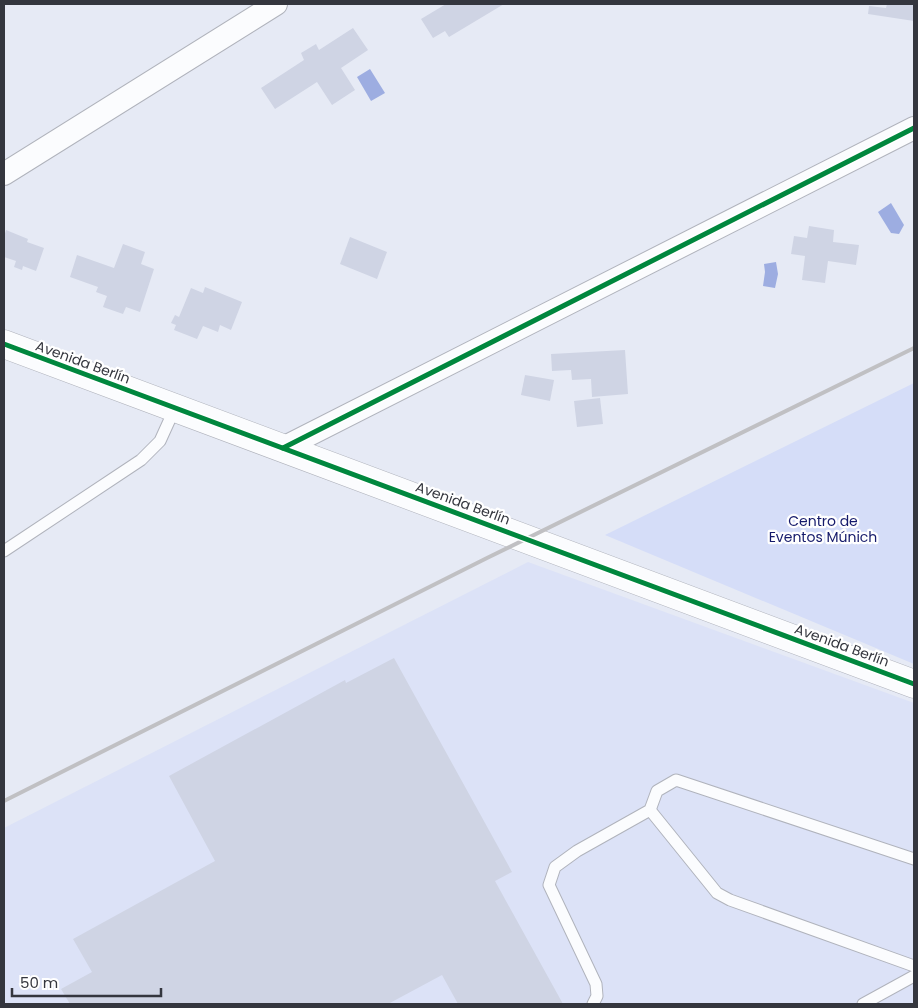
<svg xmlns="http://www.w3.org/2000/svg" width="918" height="1008" font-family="Poppins,sans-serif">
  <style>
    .built { fill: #dce2f7 }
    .green { fill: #d5ddf8 }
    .water { fill: #9dade1 }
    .building { fill: #cfd4e4 }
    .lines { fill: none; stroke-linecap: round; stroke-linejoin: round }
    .service-casing { stroke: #b0b3bc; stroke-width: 13 }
    .minor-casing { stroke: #b0b3bc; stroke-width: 24 }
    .tertiary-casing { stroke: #b0b3bc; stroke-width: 29 }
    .service { stroke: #fbfcfe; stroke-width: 11 }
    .minor { stroke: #fbfcfe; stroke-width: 22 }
    .tertiary { stroke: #fbfcfe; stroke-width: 28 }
    .rail { stroke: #c0c0c3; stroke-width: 4 }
    .cycleway-casing { stroke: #fff; stroke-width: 8 }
    .cycleway { stroke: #00873e; stroke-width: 5 }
    .labels { text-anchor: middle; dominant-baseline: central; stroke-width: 4.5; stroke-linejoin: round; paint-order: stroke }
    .street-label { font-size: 14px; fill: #34363e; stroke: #fff }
    .park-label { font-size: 14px; fill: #151a6b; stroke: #fff }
  </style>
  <rect width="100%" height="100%" fill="#e6eaf5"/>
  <path class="built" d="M528 562 914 703V1004H4V828Z"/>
  <path class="green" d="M914 383V664L605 535Z"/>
  <g class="water">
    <path d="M370 69 385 93 371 101 357 77Z"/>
    <path d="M891 203 904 225 899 234 891 233 878 212Z"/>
    <path d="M776 262 778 274 775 288 763 286 765 272 764 264Z"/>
  </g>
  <g class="building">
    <path d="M446 4H504L449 37 445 31 433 38 421 19Z"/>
    <path d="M887 4H914V21L868 14 869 6 886 8Z"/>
    <path d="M353 28 368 50 341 68 355 90 332 105 317 82 275 109 261 88 304 60 301 53 316 44 319 50Z"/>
    <path d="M809 226 834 230 833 242 859 245 856 265 828 261 825 283 802 280 805 256 791 254 794 236 807 238Z"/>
    <path d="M6 230 28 239 27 242 44 248 36 271 23 266 22 270 14 267 16 261 4 257V237Z"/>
    <path d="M350 237 387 252 377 279 340 264Z"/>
    <path d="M123 244 145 252 141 264 154 269 140 312 126 307 123 314 103 307 107 296 96 292 98 287 70 277 77 255 114 268Z"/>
    <path d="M205 287 242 302 231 330 220 325 218 332 203 326 197 339 174 330 176 325 171 323 175 315 179 317 191 288 203 293Z"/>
    <path d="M625 350 628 394 592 397 591 379 572 380 571 370 552 371 551 354Z"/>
    <path d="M525 375 554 380 550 401 521 395Z"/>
    <path d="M600 398 603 424 577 427 574 401Z"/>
    <path d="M394 658 512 872 495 881 563 1004H458L442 975 388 1004H70L61 989 92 972 73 939 215 861 169 776 345 680 346 683Z"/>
  </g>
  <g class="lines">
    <defs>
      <g id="service">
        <path d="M4 551 141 460 160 441 175 408"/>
        <path d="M650 810 717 893 730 900 914 966"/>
        <path d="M593 1004 597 996 596 984 549 885 555 867 577 851 650 810 657 791 676 780 914 859"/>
        <path d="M863 1004 914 976"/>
      </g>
      <g id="minor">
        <path d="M4 174 276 4"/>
        <path d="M283 448 914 128"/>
      </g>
      <path id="tertiary" d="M4 344 914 684"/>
    </defs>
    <use href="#service" class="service-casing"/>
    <use href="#minor" class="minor-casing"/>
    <use href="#tertiary" class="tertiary-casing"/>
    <use href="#service" class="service"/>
    <use href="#minor" class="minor"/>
    <use href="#tertiary" class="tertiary"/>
    <path class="rail" d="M4 801 487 558 914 348"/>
    <defs>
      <g id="cycleway">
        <path d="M4 344 914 684"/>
        <path d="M283 448 914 128"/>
      </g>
    </defs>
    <use href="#cycleway" class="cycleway-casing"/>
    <use href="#cycleway" class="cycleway"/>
  </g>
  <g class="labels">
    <g class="street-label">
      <text transform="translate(83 362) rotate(20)">Avenida Berlín</text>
      <text transform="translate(463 503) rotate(20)">Avenida Berlín</text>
      <text transform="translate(842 645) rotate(20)">Avenida Berlín</text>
    </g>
    <g class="park-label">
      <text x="823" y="521">Centro de<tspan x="823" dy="16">Eventos Múnich</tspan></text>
    </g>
  </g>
  <rect width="918" height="1008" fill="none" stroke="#34363e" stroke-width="10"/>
  <path d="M12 988v8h149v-8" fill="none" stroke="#34363e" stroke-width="2.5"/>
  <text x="20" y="988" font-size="15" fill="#34363e" stroke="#ffffff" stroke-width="4" paint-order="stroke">50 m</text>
</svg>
